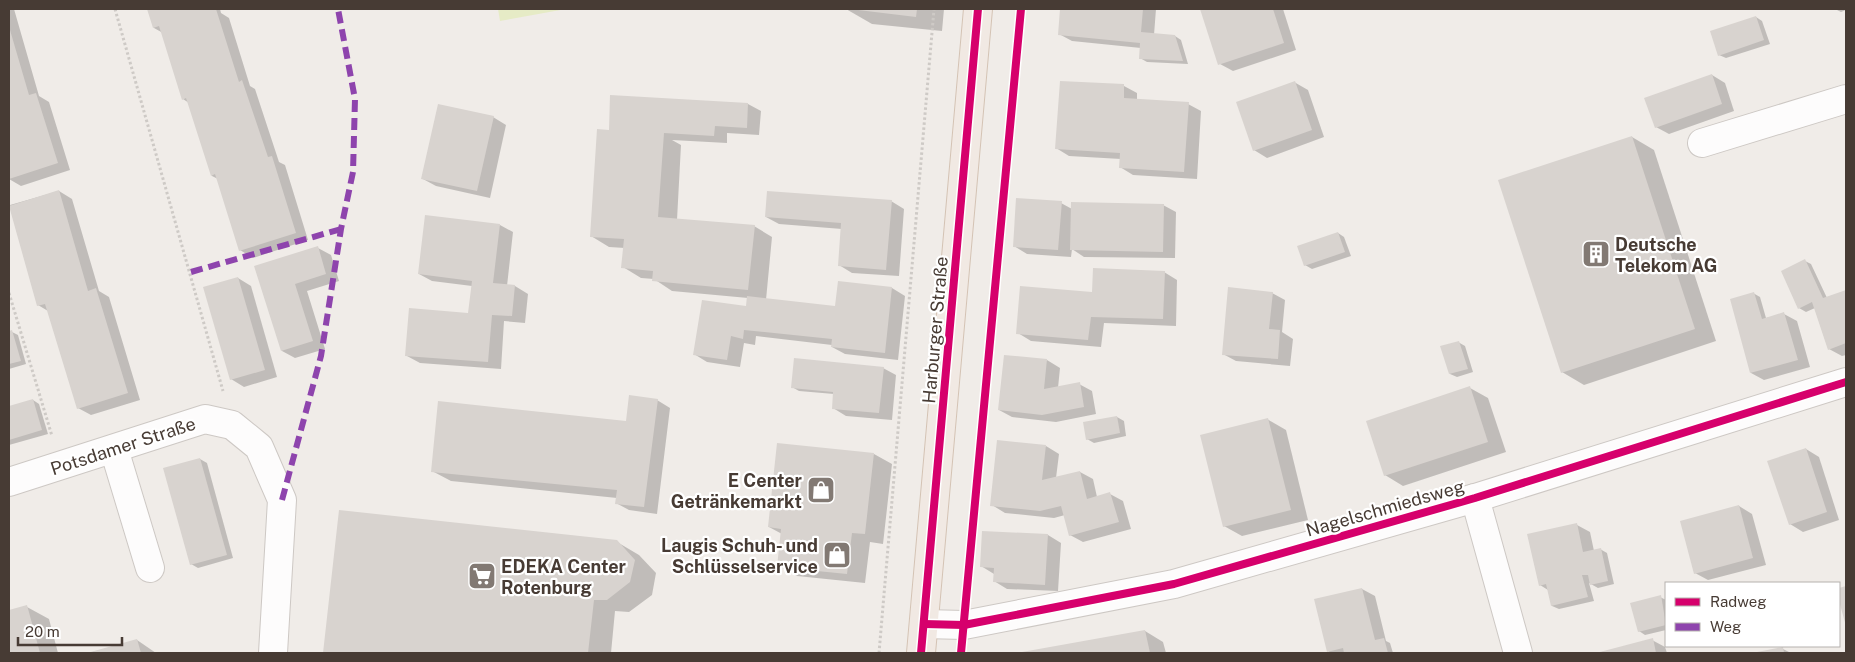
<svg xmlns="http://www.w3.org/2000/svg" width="1855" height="662" font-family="'Public Sans',sans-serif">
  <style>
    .green { fill: #e6ebc6 }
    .shadow { fill: #0003 }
    .building { fill: #d8d3cf }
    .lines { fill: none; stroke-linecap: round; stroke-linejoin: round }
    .minor-casing { stroke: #cdc8c4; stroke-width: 30 }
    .major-casing { stroke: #d4c3b4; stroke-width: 30 }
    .path { stroke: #cecac6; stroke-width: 3; stroke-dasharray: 2.5 2.5; stroke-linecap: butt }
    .minor { stroke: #fdfcfc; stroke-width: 28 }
    .major { stroke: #f1e9e3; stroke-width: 28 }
    .quiet { stroke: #8e44ad; stroke-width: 6; stroke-dasharray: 12 6; stroke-linecap: butt }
    .cycleway-casing { stroke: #fff; stroke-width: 11 }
    .cycleway { stroke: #d6006c; stroke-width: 8 }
    .labels { text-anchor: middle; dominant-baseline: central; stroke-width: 4.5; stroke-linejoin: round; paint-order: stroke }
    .poi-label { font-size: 18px; font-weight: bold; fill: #473b34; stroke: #fff; text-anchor: start }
    .street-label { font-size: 18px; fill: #473b34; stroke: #fff }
  </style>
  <rect width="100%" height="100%" fill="#f0ece8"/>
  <path class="green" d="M498 9H566L500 21Z"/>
  <g class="shadow">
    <path d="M9 9H14L39 96 49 102 70 170 21 186 9 179Z"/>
    <path d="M148 9H220L221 13 229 18 250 86 255 89 279 162 285 165 308 240 253 258 240 250 218 179 212 176 189 103 183 99 163 33 154 28Z"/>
    <path d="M846 9H944L942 31 872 24Z"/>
    <path d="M1061 9H1156L1154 35 1175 36 1181 40 1188 64 1147 62 1140 58 1141 48 1072 41 1059 34Z"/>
    <path d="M1201 9H1283L1296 50 1233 71 1220 64Z"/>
    <path d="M1835 9H1846V10L1841 12Z"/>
    <path d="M1756 17 1762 21 1770 44 1726 58 1719 55Z"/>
    <path d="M1712 75 1725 83 1734 111 1669 134 1656 127Z"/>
    <path d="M1061 82 1124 86 1137 93V100L1188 104 1201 111 1197 179 1133 175 1120 167 1121 159 1069 156 1056 148Z"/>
    <path d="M1294 82 1308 90 1324 137 1267 158 1254 150Z"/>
    <path d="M748 104 761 111 759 135 727 133V143L672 140 681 145 677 220 754 226 772 237 766 300 837 307 892 288 905 296 898 360 845 354 832 347V345L756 336 755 345 744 343 740 367 707 362 694 354 747 308 748 298 672 291 654 279 641 278 623 267 625 248 609 247 591 236 610 131Z"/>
    <path d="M493 117 506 125 490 198 436 186 423 179Z"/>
    <path d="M1632 137 1654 150 1716 341 1584 385 1562 372Z"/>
    <path d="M59 191 72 199 99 291 109 297 140 400 91 415 78 408 48 311 38 305 10 205Z"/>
    <path d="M891 201 904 209 899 276 852 273 839 265 842 229 779 224 766 217Z"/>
    <path d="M1061 203 1072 209 1163 205 1176 212 1175 258 1084 257 1072 249 1071 257 1027 254 1014 246Z"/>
    <path d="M500 225 513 232 507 286H515L528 294 525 323 504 321 501 369 420 363 407 356 470 314 472 286 432 281 419 274Z"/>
    <path d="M1338 233 1344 237 1351 256 1312 269 1305 265Z"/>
    <path d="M318 248 331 255 339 281 307 291 325 349 295 358 282 351 256 267Z"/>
    <path d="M1805 261 1811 264 1827 298 1846 292V355L1842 356 1829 349 1815 308 1806 312 1799 308Z"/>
    <path d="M1164 272 1177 280 1176 326 1104 323 1101 347 1031 341 1018 333 1094 294Z"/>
    <path d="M238 278 251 286 277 377 244 387 231 379Z"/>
    <path d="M1272 293 1285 300 1282 332 1293 339 1290 366 1236 361 1223 354Z"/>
    <path d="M1753 293 1760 297 1766 318 1784 314 1797 321 1810 367 1764 380 1751 373Z"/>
    <path d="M9 332H12L18 335 26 364 9 369Z"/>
    <path d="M1458 342 1465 346 1473 372 1457 377 1450 374Z"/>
    <path d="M1047 360 1060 368 1058 388 1079 384 1092 391 1096 414 1056 422 1012 417 999 410Z"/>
    <path d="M883 368 896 375 892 420 846 416 833 408 834 394 799 391 792 387Z"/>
    <path d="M1470 388 1488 398 1506 452 1403 486 1385 475Z"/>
    <path d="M33 400 39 404 48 434 9 445V407Z"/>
    <path d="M657 400 670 408 657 514 629 510 616 503 617 498 451 481 432 471 626 422Z"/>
    <path d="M1117 417 1124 421 1126 436 1094 443 1087 439Z"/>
    <path d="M1267 419 1286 430 1308 520 1242 536 1224 526Z"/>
    <path d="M1046 446 1059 454 1056 478 1080 472 1093 479 1097 497 1110 494 1123 501 1131 529 1083 542 1070 535 1065 515 1054 518 1005 513 992 505Z"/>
    <path d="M1806 449 1819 457 1839 520 1803 532 1790 524Z"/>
    <path d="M874 454 892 464 883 544 870 542 865 583 797 576 779 566 782 534 769 527Z"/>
    <path d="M200 459 207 463 233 558 198 568 191 564Z"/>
    <path d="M1739 506 1752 514 1766 565 1708 580 1695 573Z"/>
    <path d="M340 511 617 542 639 555 656 573 652 595 629 612 615 611 611 653H325Z"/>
    <path d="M1577 525 1590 532 1594 551 1600 549 1607 553 1614 584 1598 588 1589 583 1594 601 1559 609 1552 606 1548 590 1540 585Z"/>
    <path d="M1048 535 1061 543 1058 591 1007 589 994 581V574L981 566Z"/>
    <path d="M1362 589 1375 596 1386 641 1390 643 1393 653H1331L1328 651Z"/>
    <path d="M1660 597 1666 600V630L1645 635 1639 631Z"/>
    <path d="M27 607 49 619 58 653H9V611Z"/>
    <path d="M1145 631 1163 642 1166 653H1024Z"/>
    <path d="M137 640 156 653H89Z"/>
    <path d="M1652 640 1665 647 1667 653H1598Z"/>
    <path d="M1783 649 1791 653H1759Z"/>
  </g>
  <g class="building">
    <path d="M147 9H216L239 82 242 80 268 157 272 156 296 233 239 251 215 174 211 176 186 98 182 100 159 26 153 28Z"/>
    <path d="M850 9H917L916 17Z"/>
    <path d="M1060 9H1143L1141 32 1175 35 1183 61 1139 59 1140 43 1058 35Z"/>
    <path d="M1200 9H1273L1284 43 1218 65Z"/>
    <path d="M1756 16 1764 40 1718 56 1710 31Z"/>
    <path d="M10 30 29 95 36 93 58 163 9 179Z"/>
    <path d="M1712 74 1722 104 1655 128 1644 98Z"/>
    <path d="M1060 81 1124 84V98L1189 102 1184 172 1119 168 1120 153 1055 149Z"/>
    <path d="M1295 81 1312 130 1253 151 1236 102Z"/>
    <path d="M610 95 748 103 747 128 715 126 714 136 664 133 658 217 755 225 748 290 652 281 653 271 621 268 624 239 590 237 597 129 609 130Z"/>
    <path d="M438 104 494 116 477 191 421 179Z"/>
    <path d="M1632 136 1695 329 1561 373 1498 180Z"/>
    <path d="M59 190 88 291 96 288 128 393 77 409 45 304 37 306 9 206Z"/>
    <path d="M767 191 892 200 886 270 838 266 841 223 765 217Z"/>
    <path d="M1016 198 1062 201 1058 250 1013 247Z"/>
    <path d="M1071 202 1164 204 1163 252 1070 250Z"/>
    <path d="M425 215 500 224 493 283 515 285 512 316 492 315 488 362 405 356 409 308 468 313 472 281 418 274Z"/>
    <path d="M1338 232 1345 252 1304 266 1297 246Z"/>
    <path d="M318 246 326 274 295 284 313 341 281 351 254 266Z"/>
    <path d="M1805 259 1823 298 1846 290V343L1828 350 1812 302 1798 309 1781 271Z"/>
    <path d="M1093 268 1165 271 1163 319 1091 317 1088 340 1016 334 1020 286 1092 292Z"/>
    <path d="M238 277 265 370 230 380 203 287Z"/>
    <path d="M838 281 892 287 885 353 831 347 832 339 744 330 743 339 731 336 727 360 693 355 702 300 746 306 747 296 835 306Z"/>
    <path d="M1228 287 1273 292 1269 329 1280 330 1278 359 1222 355Z"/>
    <path d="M1754 292 1762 319 1784 312 1798 360 1750 373 1730 299Z"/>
    <path d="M12 330 21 361 9 364V331Z"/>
    <path d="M1459 341 1468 369 1449 374 1440 346Z"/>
    <path d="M1004 355 1047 359 1044 389 1080 382 1084 407 1042 415 998 410Z"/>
    <path d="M794 358 884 367 879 413 832 409 833 392 791 388Z"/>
    <path d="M1470 386 1488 442 1384 476 1366 421Z"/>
    <path d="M629 395 658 399 644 507 615 504 617 490 431 472 438 401 626 421Z"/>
    <path d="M33 399 42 430 9 440V406Z"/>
    <path d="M1117 416 1120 433 1086 440 1083 422Z"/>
    <path d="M1268 418 1291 510 1223 527 1200 435Z"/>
    <path d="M997 440 1046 445 1042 480 1080 471 1087 499 1110 492 1119 522 1069 536 1061 506 1040 511 990 506Z"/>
    <path d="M777 443 874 453 865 534 852 533 847 574 777 567 781 529 768 527Z"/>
    <path d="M1806 448 1827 512 1789 525 1767 461Z"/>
    <path d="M200 458 227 555 190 565 163 468Z"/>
    <path d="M1739 505 1753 558 1694 574 1680 521Z"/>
    <path d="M339 510 617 540 635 560 630 582 607 600H594L588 653H323Z"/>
    <path d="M1577 523 1583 552 1601 548 1608 581 1590 585 1588 575H1582L1588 597 1551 606 1546 584 1539 586 1527 534Z"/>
    <path d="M982 531 1048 534 1045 585 993 582 994 568 980 567Z"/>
    <path d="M1846 586V626L1839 601V588Z"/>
    <path d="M1362 588 1375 640 1384 638 1388 653H1344L1343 648 1327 652 1314 599Z"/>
    <path d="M1661 595 1666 625 1638 632 1630 603Z"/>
    <path d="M27 605 40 653H9V610Z"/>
    <path d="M1145 630 1150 653H1022V652Z"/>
    <path d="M1653 638 1656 653H1596Z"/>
    <path d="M137 639 141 653H87Z"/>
    <path d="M1783 647 1784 653H1758L1757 652Z"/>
  </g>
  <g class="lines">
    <defs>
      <g id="minor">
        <path d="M1702 143 1846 99"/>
        <path d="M114 449 150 568"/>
        <path d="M9 482 205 419 232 425 259 447 282 500 273 653"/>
        <path d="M1475 498 1518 653"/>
        <path d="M924 624 964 625 1174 584 1475 498 1846 382"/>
      </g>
      <path id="major" d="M921 653 978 9"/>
    </defs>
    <use href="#minor" class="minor-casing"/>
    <use href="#major" class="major-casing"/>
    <g class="path">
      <path d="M115 9 223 391"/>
      <path d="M9 293 52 436"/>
      <path d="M879 653 934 9"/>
    </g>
    <use href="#minor" class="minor"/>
    <use href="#major" class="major"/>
    <g class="quiet">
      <path d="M191 272 341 229"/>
      <path d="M282 500 321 356 341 229 353 172 355 99 338 9"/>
    </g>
    <defs>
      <g id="cycleway">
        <path d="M924 624 964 625 1174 584 1475 498 1846 382"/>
        <path d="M921 653 978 9"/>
        <path d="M961 653 1021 9"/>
      </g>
    </defs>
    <use href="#cycleway" class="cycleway-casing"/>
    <use href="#cycleway" class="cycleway"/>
  </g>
  <defs>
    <symbol id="building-square" viewBox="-11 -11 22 22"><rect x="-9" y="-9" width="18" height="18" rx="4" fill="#827973" stroke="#fff"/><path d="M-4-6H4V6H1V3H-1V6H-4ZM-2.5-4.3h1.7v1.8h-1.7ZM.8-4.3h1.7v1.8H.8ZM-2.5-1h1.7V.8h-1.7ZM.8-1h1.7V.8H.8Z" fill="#fff"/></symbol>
    <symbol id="shop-square" viewBox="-11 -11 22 22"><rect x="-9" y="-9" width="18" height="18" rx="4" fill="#827973" stroke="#fff"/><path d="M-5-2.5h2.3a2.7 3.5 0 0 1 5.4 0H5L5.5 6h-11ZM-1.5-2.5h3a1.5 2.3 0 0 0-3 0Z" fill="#fff"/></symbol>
    <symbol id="supermarket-square" viewBox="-11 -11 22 22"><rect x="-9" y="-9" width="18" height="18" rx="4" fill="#827973" stroke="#fff"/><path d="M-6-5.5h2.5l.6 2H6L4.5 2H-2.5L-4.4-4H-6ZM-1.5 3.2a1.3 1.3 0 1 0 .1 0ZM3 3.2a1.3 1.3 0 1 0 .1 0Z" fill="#fff"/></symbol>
  </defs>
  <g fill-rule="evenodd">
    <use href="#building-square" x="1580" y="238" width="32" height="32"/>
    <use href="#shop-square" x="805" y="474" width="32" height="32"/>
    <use href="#shop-square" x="821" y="539" width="32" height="32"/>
    <use href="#supermarket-square" x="466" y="560" width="32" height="32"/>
  </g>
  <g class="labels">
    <g class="poi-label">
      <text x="1615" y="244">Deutsche<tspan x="1615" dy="21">Telekom AG</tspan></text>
      <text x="802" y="480" text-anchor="end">E Center<tspan x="802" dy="21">Getränkemarkt</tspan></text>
      <text x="818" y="545" text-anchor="end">Laugis Schuh- und<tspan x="818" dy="21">Schlüsselservice</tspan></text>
      <text x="501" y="566">EDEKA Center<tspan x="501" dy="21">Rotenburg</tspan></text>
    </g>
    <g class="street-label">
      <text transform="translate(935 330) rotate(-85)">Harburger Straße</text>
      <text transform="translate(123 446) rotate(-18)">Potsdamer Straße</text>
      <text transform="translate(1385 508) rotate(-16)">Nagelschmiedsweg</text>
    </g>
  </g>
  <rect width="1855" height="662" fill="none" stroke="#473b34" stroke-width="20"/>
  <rect x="1665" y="582" width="175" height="65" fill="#ffffff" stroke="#b5b1ae"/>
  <rect x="1675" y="598" width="25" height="8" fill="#d6006c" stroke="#b5b1ae"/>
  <text x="1710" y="607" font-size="15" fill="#473b34">Radweg</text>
  <rect x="1675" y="623" width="25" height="8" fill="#8e44ad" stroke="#b5b1ae"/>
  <text x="1710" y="632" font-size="15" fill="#473b34">Weg</text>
  <path d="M18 637v8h104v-8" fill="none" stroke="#473b34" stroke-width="2.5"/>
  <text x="25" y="637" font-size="15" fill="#473b34" stroke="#ffffff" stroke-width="4" paint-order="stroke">20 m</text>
</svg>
